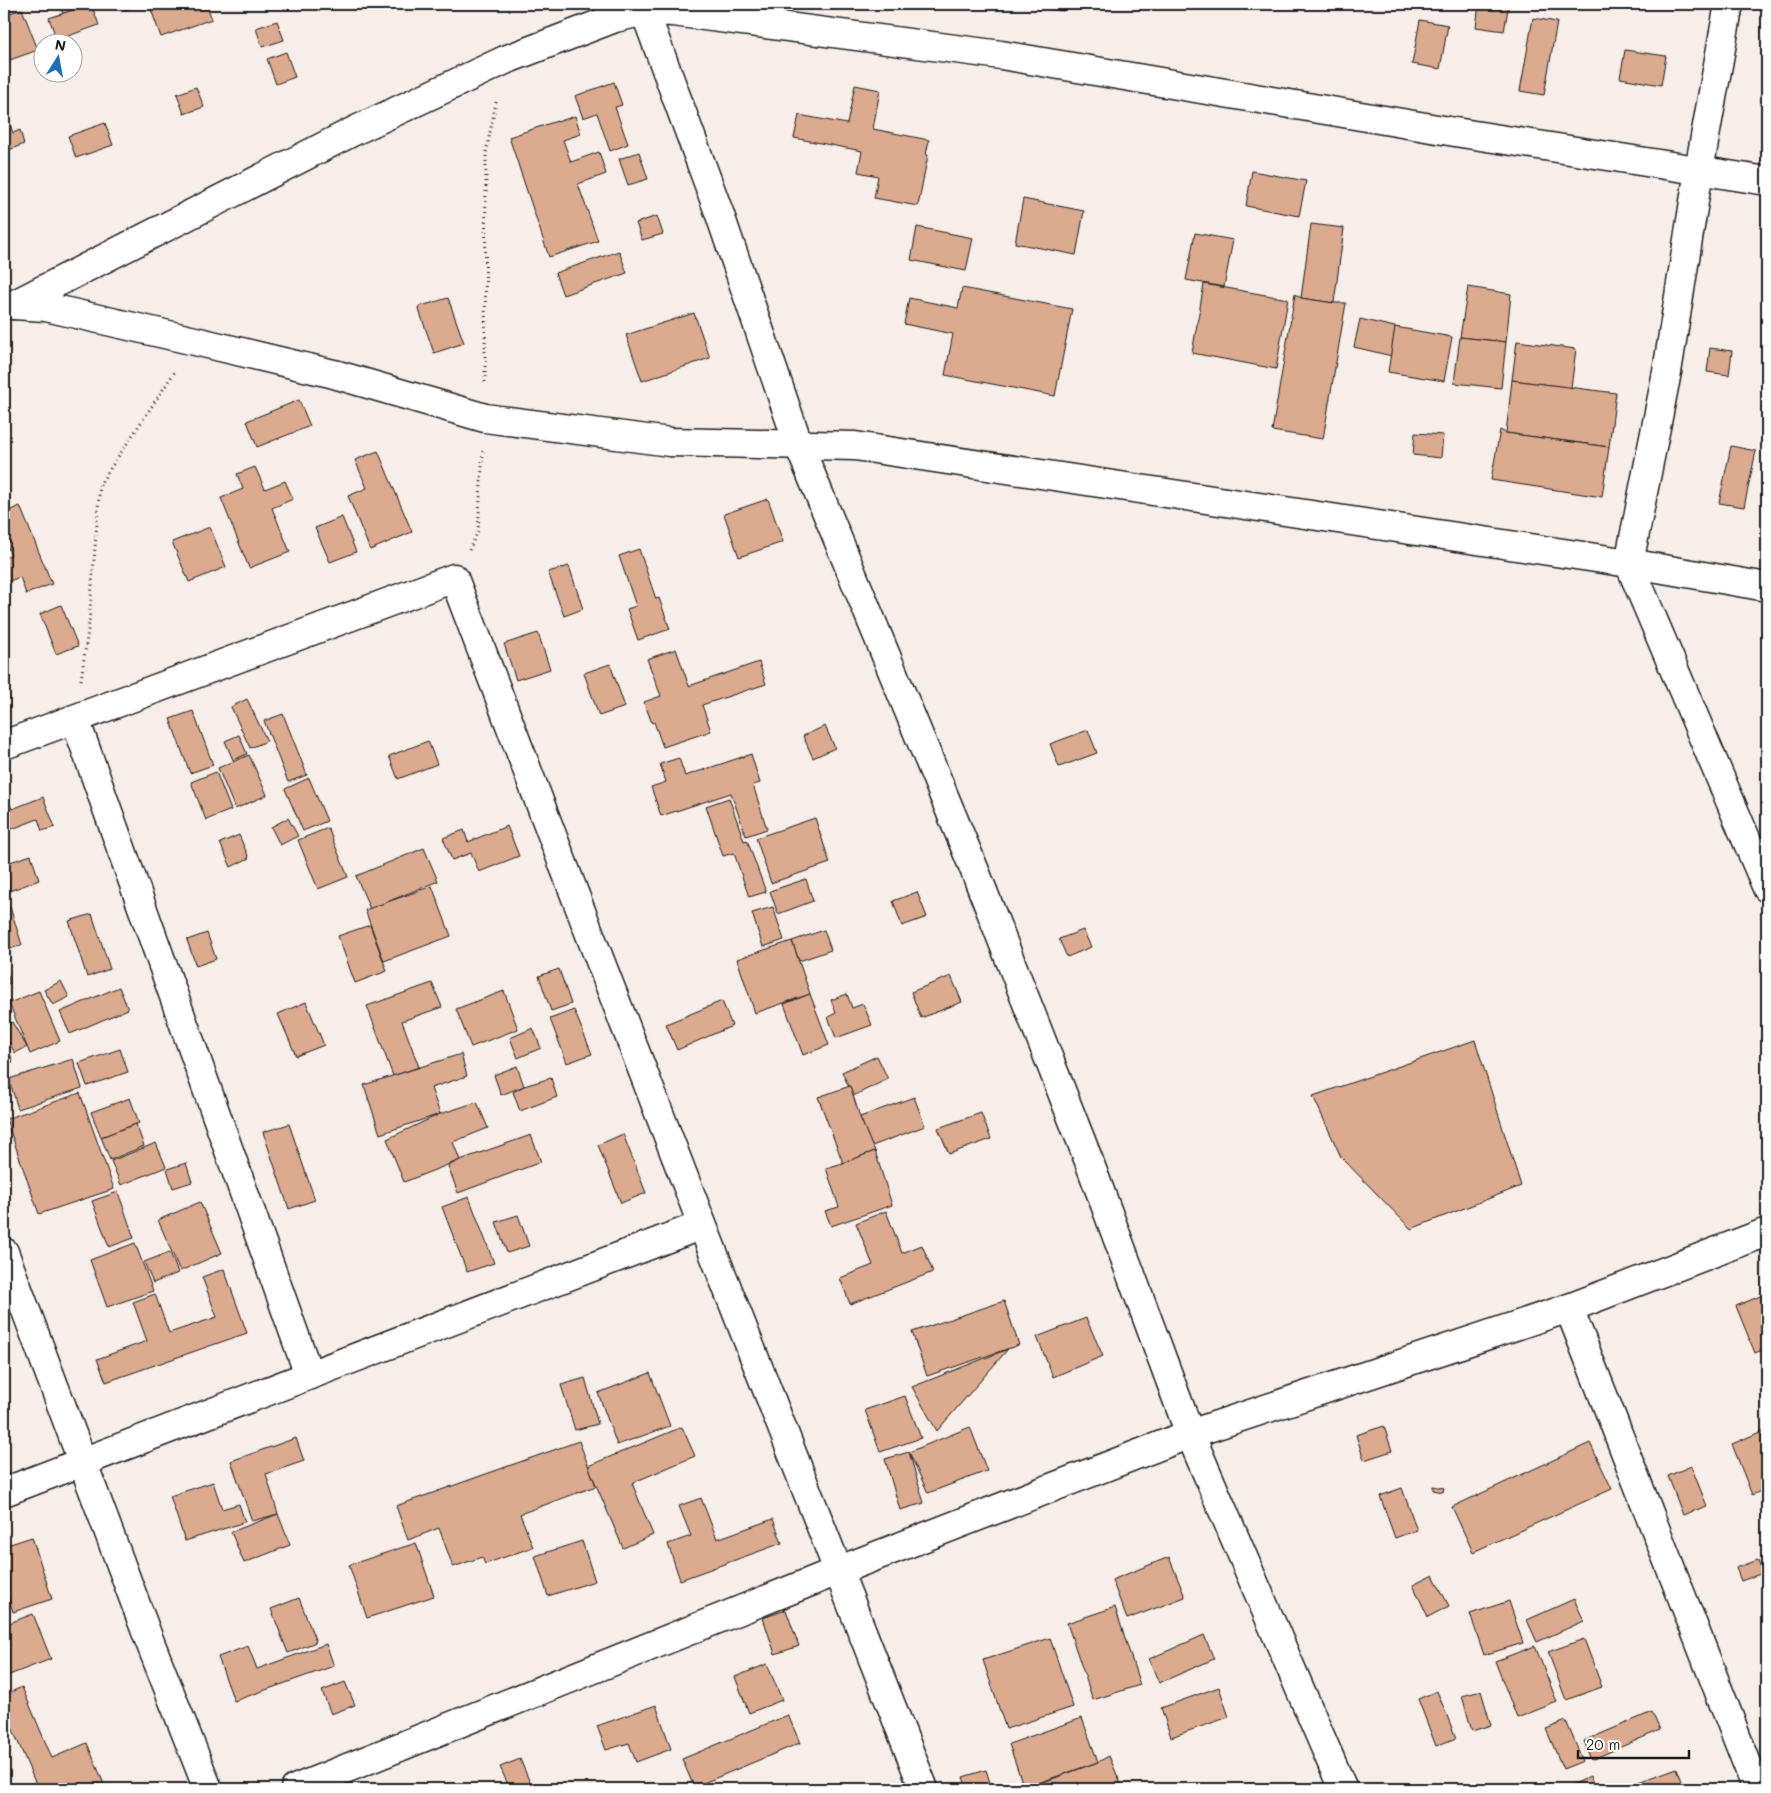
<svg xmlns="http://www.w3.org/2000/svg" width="1771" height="1793" font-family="Mali,sans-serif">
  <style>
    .building { fill: #dcaa8f; stroke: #1c1c1c }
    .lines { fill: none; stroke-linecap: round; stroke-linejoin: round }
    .minor-casing { stroke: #1c1c1c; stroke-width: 31 }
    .path { stroke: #1c1c1c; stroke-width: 3; stroke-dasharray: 1 4; stroke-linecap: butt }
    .minor { stroke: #fff; stroke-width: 28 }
  </style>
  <rect width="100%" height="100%" fill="#f8eee9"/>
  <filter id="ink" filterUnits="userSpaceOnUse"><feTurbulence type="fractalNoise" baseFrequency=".02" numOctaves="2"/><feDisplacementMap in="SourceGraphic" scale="10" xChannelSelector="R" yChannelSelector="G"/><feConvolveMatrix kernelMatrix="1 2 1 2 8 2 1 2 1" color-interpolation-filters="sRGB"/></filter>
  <g filter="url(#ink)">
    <g class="building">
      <path d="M59 4H81L85 14 66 21Z"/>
      <path d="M91 4 99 25 57 40 49 18Z"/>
      <path d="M122 4H142L125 10Z"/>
      <path d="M149 4H206L212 19 161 37Z"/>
      <path d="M1039 4H1064L1063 11 1038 7Z"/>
      <path d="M1479 4H1509L1504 31 1476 27Z"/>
      <path d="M22 9 38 50 4 62V15Z"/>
      <path d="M1533 18 1557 22 1544 95 1520 91Z"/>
      <path d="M1420 20 1448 25 1440 69 1412 64Z"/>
      <path d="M277 21 284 40 262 47 256 28Z"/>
      <path d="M1625 50 1666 56 1661 85 1620 78Z"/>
      <path d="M286 52 295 77 276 84 267 59Z"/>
      <path d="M614 82 622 105 615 107 628 144 610 151 597 113 583 118 575 96Z"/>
      <path d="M855 85 880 90 873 129 929 140 926 155H928L918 206 874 198 878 176 858 172 862 151 794 138 799 115 847 124Z"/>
      <path d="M196 87 204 107 184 114 177 94Z"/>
      <path d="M575 116 581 134 563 140 571 162 599 152 606 174 578 184 598 241 549 257 509 137 557 121V122Z"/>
      <path d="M9 121 13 133 20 130 24 144 4 152V123Z"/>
      <path d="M105 123 113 145 76 158 68 136Z"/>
      <path d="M639 152 648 179 628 185 619 159Z"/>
      <path d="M1252 171 1306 181 1299 216 1246 206Z"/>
      <path d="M1023 199 1084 211 1076 255 1015 243Z"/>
      <path d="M657 216 663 234 642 240 636 223Z"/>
      <path d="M1311 224 1344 228 1334 303 1301 298Z"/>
      <path d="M917 227 973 238 966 271 911 260Z"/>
      <path d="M1195 233 1233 240 1224 287 1186 280Z"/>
      <path d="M619 251 627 273 563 295 555 273Z"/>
      <path d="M1204 284 1288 299 1276 369 1192 353Z"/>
      <path d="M1468 287 1511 294 1506 342 1460 337Z"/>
      <path d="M962 288 1072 309 1055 396 945 375 953 334 904 324 909 298 958 308Z"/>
      <path d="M1295 294 1301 298 1334 303H1346L1323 439 1272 431Z"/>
      <path d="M448 298 464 343 434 353 418 307Z"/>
      <path d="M694 313 710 358 642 381 626 335Z"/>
      <path d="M1360 319 1403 329 1396 357 1354 347Z"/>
      <path d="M1395 327 1452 337 1444 381 1388 372Z"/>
      <path d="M1460 337 1506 342 1501 388 1454 383Z"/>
      <path d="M1517 341 1576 349 1571 388 1512 380Z"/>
      <path d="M1710 348 1732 351 1729 375 1707 372Z"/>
      <path d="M1512 380 1616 393 1609 447 1506 433Z"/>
      <path d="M299 400 310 426 257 447 247 421Z"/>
      <path d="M1767 423V443H1763Z"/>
      <path d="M1500 430 1506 433 1609 447 1602 497 1491 480Z"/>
      <path d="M1415 433 1443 435 1441 458 1413 455Z"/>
      <path d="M1731 446 1756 451 1744 507 1719 503Z"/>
      <path d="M378 451 412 532 370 550 348 496 367 488 355 460Z"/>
      <path d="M255 467 265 489 285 481 293 499 272 508 290 552 249 568 221 498 243 489 237 474Z"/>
      <path d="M768 499 783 542 739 557 724 514Z"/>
      <path d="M20 506 52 584 26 594 20 577 4 583V558L11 555 4 538V513Z"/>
      <path d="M342 517 356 552 330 562 315 528Z"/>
      <path d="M210 527 226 567 189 582 172 542Z"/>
      <path d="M639 549 656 599 659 598 670 629 638 640 627 609 636 606 619 556Z"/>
      <path d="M569 566 583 609 564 616 548 572Z"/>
      <path d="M61 605 78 646 56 654 40 614Z"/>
      <path d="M538 633 550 669 516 680 504 644Z"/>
      <path d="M676 649 689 686 759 662 766 684 702 705 711 731 663 747 654 722 652 723 644 702 661 696 647 659Z"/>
      <path d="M610 664 625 707 599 716 584 673Z"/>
      <path d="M247 699 267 741 250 748 231 707Z"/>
      <path d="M193 711 213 765 190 773 170 719Z"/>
      <path d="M283 714 307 775 288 782 264 721Z"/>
      <path d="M825 726 835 748 813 758 803 736Z"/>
      <path d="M1088 730 1097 753 1059 767 1050 744Z"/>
      <path d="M239 735 247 754 233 760 225 741Z"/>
      <path d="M428 741 437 764 398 779 389 756Z"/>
      <path d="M751 754 760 783 753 785 767 829 746 836 731 793 661 816 651 787 666 782 660 764 679 758 685 776Z"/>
      <path d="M249 755 267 795 235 809 218 768Z"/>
      <path d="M216 772 231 810 206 820 191 782Z"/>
      <path d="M309 778 327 821 303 831 285 789Z"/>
      <path d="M6 795 12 809 43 797 55 827 42 831 38 819 4 832V796Z"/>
      <path d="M729 798 744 841 747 840 766 892 749 897 734 853 723 856 706 806Z"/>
      <path d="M288 818 298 836 280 845 271 827Z"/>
      <path d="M815 818 830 863 771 883 756 838Z"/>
      <path d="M507 826 519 856 479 872 471 853 452 860 443 838 464 830 468 842Z"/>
      <path d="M328 828 348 877 318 889 298 840Z"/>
      <path d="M239 835 249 858 231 867 220 843Z"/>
      <path d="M424 848 438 881 370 909 356 876Z"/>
      <path d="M31 855 39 880 4 893V864Z"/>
      <path d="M806 879 813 901 778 914 770 891Z"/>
      <path d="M432 886 451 936 384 961 365 910Z"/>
      <path d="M917 892 927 917 902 926 893 901Z"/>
      <path d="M10 907 22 945 4 951V909Z"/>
      <path d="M773 907 784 940 763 947 752 913Z"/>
      <path d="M92 914 110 969 87 977 69 921Z"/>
      <path d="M370 925 387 971 355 983 338 936Z"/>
      <path d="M824 930 831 950 799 961 792 941Z"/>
      <path d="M1083 930 1091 947 1067 957 1059 939Z"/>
      <path d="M207 933 216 959 196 966 187 940Z"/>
      <path d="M792 941 810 994 755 1013 737 959Z"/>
      <path d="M4 964 10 983 4 985Z"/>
      <path d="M559 969 571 1004 551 1011 539 976Z"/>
      <path d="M951 976 962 1002 921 1018 911 992Z"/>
      <path d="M61 981 69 997 53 1005 44 990Z"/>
      <path d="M432 983 442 1007 402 1021 419 1067 393 1076 367 1006Z"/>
      <path d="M119 987 128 1009 70 1034 60 1012Z"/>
      <path d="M39 991 60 1041 30 1054 9 1003Z"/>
      <path d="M504 991 518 1029 471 1047 456 1009Z"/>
      <path d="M810 994 829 1045 803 1055 784 1004Z"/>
      <path d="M847 994 852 1008 863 1004 872 1025 836 1038 828 1017 836 1013 831 1000Z"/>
      <path d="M722 1001 732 1026 677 1050 666 1024Z"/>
      <path d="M306 1002 324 1045 296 1056 278 1014Z"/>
      <path d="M574 1010 592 1054 567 1063 550 1019Z"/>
      <path d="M12 1022 27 1047 15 1053 4 1034V1027Z"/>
      <path d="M533 1028 541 1048 518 1058 510 1038Z"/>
      <path d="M1475 1040 1521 1186 1411 1229 1341 1157 1313 1096Z"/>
      <path d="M6 1043 13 1062 4 1065V1044Z"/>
      <path d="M120 1049 128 1072 87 1086 79 1063Z"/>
      <path d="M461 1054 467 1076 431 1088 440 1114 380 1134 364 1085Z"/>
      <path d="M877 1056 888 1079 853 1096 842 1072Z"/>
      <path d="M73 1059 82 1088 18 1109 9 1079Z"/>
      <path d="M517 1066 524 1086 501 1095 494 1075Z"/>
      <path d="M551 1078 557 1097 520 1111 513 1092 524 1086Z"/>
      <path d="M850 1086 860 1117 875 1151 843 1163 818 1097Z"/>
      <path d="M80 1093 114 1189 39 1214 6 1119Z"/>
      <path d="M914 1097 925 1126 872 1146 860 1117Z"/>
      <path d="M130 1098 139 1123 101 1137 91 1112Z"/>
      <path d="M477 1102 488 1128 453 1142 460 1160 404 1182 387 1139 440 1114Z"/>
      <path d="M981 1113 991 1139 949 1154 938 1128Z"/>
      <path d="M136 1124 144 1146 110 1160 101 1137Z"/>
      <path d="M289 1124 315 1200 289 1209 263 1132Z"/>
      <path d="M623 1134 646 1193 621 1203 598 1145Z"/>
      <path d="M531 1135 541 1162 458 1193 448 1166 460 1160Z"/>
      <path d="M156 1143 166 1167 121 1185 111 1161Z"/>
      <path d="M875 1151 892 1205 831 1226 825 1211 839 1207 826 1168 843 1163Z"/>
      <path d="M186 1163 192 1182 173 1188 167 1169Z"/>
      <path d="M118 1192 134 1238 109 1247 92 1201Z"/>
      <path d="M469 1197 494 1263 467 1272 442 1207Z"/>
      <path d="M200 1202 222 1253 180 1271 158 1220Z"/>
      <path d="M886 1211 902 1253 922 1245 933 1272 850 1304 840 1278 873 1265 856 1223Z"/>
      <path d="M518 1215 529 1246 507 1253 496 1222Z"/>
      <path d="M135 1243 153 1291 107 1307 90 1260Z"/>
      <path d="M170 1252 178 1273 153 1283 144 1262Z"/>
      <path d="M224 1269 247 1333 106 1382 97 1359 147 1341 133 1302 155 1294 169 1333 217 1317 202 1277Z"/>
      <path d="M1763 1295 1767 1305V1348L1755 1353 1736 1306Z"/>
      <path d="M1004 1301 1019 1345 927 1376 912 1332Z"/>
      <path d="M1086 1318 1103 1356 1053 1377 1037 1337Z"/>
      <path d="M1008 1349 937 1431 912 1387Z"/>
      <path d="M650 1373 670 1426 617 1445 598 1393Z"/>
      <path d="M585 1378 598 1424 575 1430 561 1385Z"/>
      <path d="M905 1396 921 1438 880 1452 865 1410Z"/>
      <path d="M1384 1426 1392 1451 1364 1460 1356 1435Z"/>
      <path d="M682 1427 695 1456 632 1483 653 1535 623 1548 588 1466Z"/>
      <path d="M970 1427 987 1471 928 1493 909 1452Z"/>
      <path d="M1767 1429V1488L1752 1495 1732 1444Z"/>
      <path d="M296 1438 304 1461 266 1474 278 1514 252 1521 231 1461Z"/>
      <path d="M579 1441 596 1486 520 1514 533 1547 485 1564 482 1557 453 1567 439 1528 408 1540 396 1506Z"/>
      <path d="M1590 1443 1612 1489 1473 1552 1452 1507Z"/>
      <path d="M909 1452 924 1503 900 1510 885 1459Z"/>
      <path d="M1691 1466 1707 1506 1683 1515 1668 1476Z"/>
      <path d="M213 1482 222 1509 239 1504 245 1522 185 1541 170 1496Z"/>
      <path d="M1433 1486 1444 1488 1443 1492 1433 1490Z"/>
      <path d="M1402 1488 1417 1530 1395 1538 1380 1496Z"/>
      <path d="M701 1498 717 1539 773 1519 782 1543 680 1580 668 1544 691 1536 679 1506Z"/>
      <path d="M278 1514 290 1545 244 1563 231 1532Z"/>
      <path d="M32 1537 52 1599 13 1612 4 1584V1546Z"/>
      <path d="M582 1541 595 1581 548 1596 535 1556Z"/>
      <path d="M416 1543 434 1596 367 1618 349 1565Z"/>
      <path d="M1169 1557 1185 1597 1127 1619 1112 1580Z"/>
      <path d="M1758 1560 1763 1573 1741 1581 1736 1568Z"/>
      <path d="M1433 1575 1449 1606 1428 1617 1413 1585Z"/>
      <path d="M299 1598 316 1642 288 1653 271 1609Z"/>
      <path d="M1574 1599 1584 1621 1537 1642 1527 1620Z"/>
      <path d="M1509 1601 1523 1643 1484 1655 1470 1614Z"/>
      <path d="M1115 1607 1140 1685 1093 1700 1067 1623Z"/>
      <path d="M786 1610 799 1646 775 1654 763 1618Z"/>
      <path d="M33 1614 51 1659 4 1677V1625Z"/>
      <path d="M1204 1635 1214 1659 1159 1683 1149 1659Z"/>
      <path d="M1050 1638 1073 1707 1006 1729 983 1660Z"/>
      <path d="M1584 1639 1602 1687 1566 1700 1548 1652Z"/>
      <path d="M326 1644 334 1666 234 1701 218 1657 248 1646 257 1669Z"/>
      <path d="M1535 1646 1557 1702 1517 1718 1495 1661Z"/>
      <path d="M767 1664 782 1700 749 1713 735 1677Z"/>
      <path d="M345 1682 355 1705 331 1714 322 1691Z"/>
      <path d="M22 1687 52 1758 87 1743 106 1789H38L4 1709V1695Z"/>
      <path d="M1219 1687 1229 1717 1171 1737 1161 1708Z"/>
      <path d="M1437 1691 1456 1738 1436 1746 1418 1699Z"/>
      <path d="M1481 1691 1491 1725 1472 1731 1462 1696Z"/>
      <path d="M656 1705 671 1749 636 1762 629 1743 606 1750 597 1726Z"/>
      <path d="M1652 1712 1660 1730 1591 1760 1584 1741Z"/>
      <path d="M788 1715 800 1743 694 1787 682 1759Z"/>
      <path d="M1082 1718 1098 1762 1024 1788 1009 1744Z"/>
      <path d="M1566 1721 1583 1761 1563 1769 1546 1729Z"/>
      <path d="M1109 1756 1123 1789H1025L1098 1762Z"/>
      <path d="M520 1759 531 1785 520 1789H510L500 1767Z"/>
      <path d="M1677 1768 1685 1789H1619Z"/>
      <path d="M986 1770 992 1789H967L963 1777Z"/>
      <path d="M1590 1776 1596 1789H1568L1567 1787Z"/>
    </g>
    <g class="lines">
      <defs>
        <g id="minor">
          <path d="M642 4 720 215 798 443 975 871 1087 1156 1190 1434 1343 1789"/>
          <path d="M1729 4 1699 170 1667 372 1629 563 1767 888"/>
          <path d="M13 305 354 131 505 60 615 18 645 11 673 12 1001 55 1455 132 1767 181"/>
          <path d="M13 305 46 307 195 341 334 374 485 418 670 442 855 446 1629 563 1767 587"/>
          <path d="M75 719 309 1375"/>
          <path d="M4 745 454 578C536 794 618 1009 702 1224 776 1412 851 1600 924 1789"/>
          <path d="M4 1252 148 1637 208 1789"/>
          <path d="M1569 1308 1757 1789"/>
          <path d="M4 1492 702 1225"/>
          <path d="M295 1789 840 1570 1190 1434 1569 1308 1767 1232"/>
        </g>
      </defs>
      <use href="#minor" class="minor-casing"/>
      <g class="path">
        <path d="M485 382 486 153 496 102"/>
        <path d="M469 550 478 531 483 451"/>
        <path d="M81 680 89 623 100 484 176 370"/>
      </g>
      <use href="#minor" class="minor"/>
    </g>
  </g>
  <rect width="1771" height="1793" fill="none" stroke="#fff" stroke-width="20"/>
  <rect x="10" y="10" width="1751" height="1773" fill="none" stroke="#1c1c1c" stroke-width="2" filter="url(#ink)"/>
  <g transform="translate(58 58) rotate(11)"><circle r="24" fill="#ffffff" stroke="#a4a4a4"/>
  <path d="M0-4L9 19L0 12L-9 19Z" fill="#1f6fb2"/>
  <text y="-8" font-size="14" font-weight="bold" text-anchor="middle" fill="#1c1c1c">N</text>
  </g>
  <path d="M1578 1750v8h111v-8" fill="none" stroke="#1c1c1c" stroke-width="2.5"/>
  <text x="1586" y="1750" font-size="15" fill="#1c1c1c" stroke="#ffffff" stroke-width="4" paint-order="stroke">20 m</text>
</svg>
